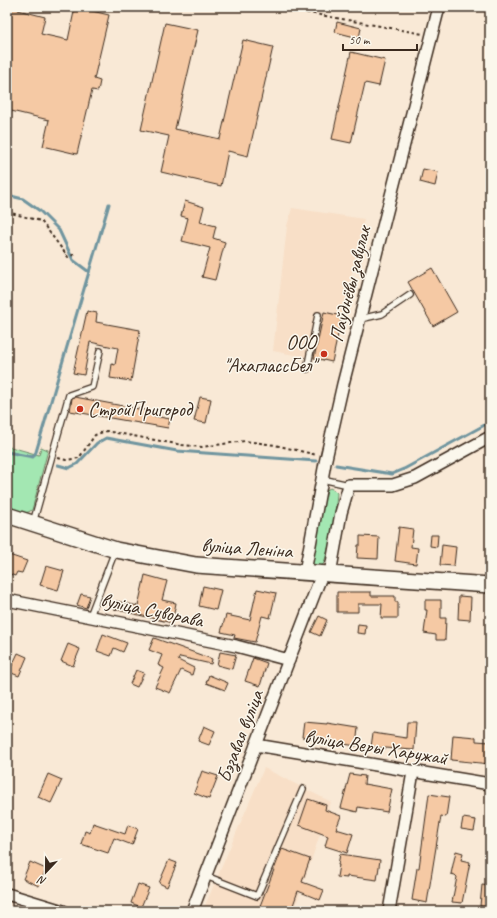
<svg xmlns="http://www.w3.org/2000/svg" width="497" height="918" font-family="Caveat,sans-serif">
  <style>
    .built { fill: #f8dfc7 }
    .green { fill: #a3e7b2; stroke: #6f8868 }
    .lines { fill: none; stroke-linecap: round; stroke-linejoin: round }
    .stream { stroke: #70959f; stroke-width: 3 }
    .building { fill: #f5c9a4; stroke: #3b2a1e }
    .lane-casing { stroke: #3b2a1e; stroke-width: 8 }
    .street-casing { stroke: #3b2a1e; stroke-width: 14 }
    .secondary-casing { stroke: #3b2a1e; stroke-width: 18 }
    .path { stroke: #3b2a1e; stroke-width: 2; stroke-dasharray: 3 3; stroke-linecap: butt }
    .lane { stroke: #fbf7ec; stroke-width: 5.5 }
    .street { stroke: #fbf7ec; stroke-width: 11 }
    .secondary { stroke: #fbf7ec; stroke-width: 15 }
    .poi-dot { fill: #c8321e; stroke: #fbf7ec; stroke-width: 1.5 }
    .labels { text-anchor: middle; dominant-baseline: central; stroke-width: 3; stroke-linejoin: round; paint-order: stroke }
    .street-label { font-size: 20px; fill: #3b2a1e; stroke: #fbf7ec }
    .poi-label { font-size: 20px; fill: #3b2a1e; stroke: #fbf7ec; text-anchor: end }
  </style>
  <rect width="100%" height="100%" fill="#f9e9d6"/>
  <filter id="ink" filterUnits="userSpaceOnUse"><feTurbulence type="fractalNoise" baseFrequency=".025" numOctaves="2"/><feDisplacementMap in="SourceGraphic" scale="8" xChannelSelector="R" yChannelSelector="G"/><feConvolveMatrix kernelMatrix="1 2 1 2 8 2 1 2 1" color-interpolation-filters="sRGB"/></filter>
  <g filter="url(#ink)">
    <g class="built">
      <path d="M292 208 364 219 332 362 273 351 287 226Z"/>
      <path d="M264 768 331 802 294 911H215L204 908Z"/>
    </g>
    <g class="green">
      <path d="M7 446 39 455 41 447 48 450 32 510C23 516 17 512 7 509Z"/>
      <path d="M330 488 334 490 337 493 334 528 324 563 321 567 313 566 311 564 325 491Z"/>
    </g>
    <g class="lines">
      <g class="stream">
        <path d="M7 195 23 199 40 211 59 230 73 260 89 272"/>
        <path d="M7 452 33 457 36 452 109 204"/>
        <path d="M58 465 69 468 77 464 97 443 106 438 177 451 316 461"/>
        <path d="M336 465 392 474 404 469 490 422"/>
      </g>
    </g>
    <g class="building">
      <path d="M7 7H18V10L45 17 41 34 68 40 75 7 109 15 94 79 100 81 98 91 92 90 77 154 43 146 49 120 7 110V103L11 86H7Z"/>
      <path d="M337 22 361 28 359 38 335 32Z"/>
      <path d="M165 23 198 30 175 129 220 139 243 40 273 47 248 156 228 151 221 186 161 172 169 136 141 130Z"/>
      <path d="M351 52 385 60 379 86 365 83 351 143 332 139Z"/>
      <path d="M423 169 438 172 435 186 420 182Z"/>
      <path d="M185 201 204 207 200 222 216 226 213 238 225 242 215 280 202 277 210 248 182 241 188 218 181 216Z"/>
      <path d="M432 268 457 312 433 326 408 282Z"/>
      <path d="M87 311 97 313 96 322 140 330 131 381 110 378 112 364 115 365 118 348 90 342 84 375 73 373Z"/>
      <path d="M324 312 342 316 332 362 314 358Z"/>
      <path d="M75 397 155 412 154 416 170 419 168 428 70 411 72 398Z"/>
      <path d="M200 397 211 399 206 423 194 421Z"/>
      <path d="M399 527 413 529 411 547 418 548 416 564 395 561Z"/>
      <path d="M431 535H438L437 547 430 546Z"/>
      <path d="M360 536 379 537 378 559 357 558 358 545H360Z"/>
      <path d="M442 545 456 547 454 566 440 565Z"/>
      <path d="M9 555 27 561 22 573 17 572 15 576 7 573V562Z"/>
      <path d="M46 566 64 571 58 590 40 585Z"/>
      <path d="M145 575 167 581 162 600 176 603 172 623 114 609 116 601 138 606Z"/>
      <path d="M203 586 221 590 216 610 199 606Z"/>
      <path d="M257 589 276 593 270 618 262 616 255 642 234 638 235 635 221 632 226 615 250 620Z"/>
      <path d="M337 592H371V596H395V602H398V618H381L382 604H358V612H337Z"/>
      <path d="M81 594 90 596 86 608 77 605Z"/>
      <path d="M459 596 471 597 470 620 458 619Z"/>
      <path d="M425 600H441V618H446L445 640H436V635L424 633 427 610H425Z"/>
      <path d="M319 616 327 620 320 636 311 632Z"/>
      <path d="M358 624 366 625 365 634 357 633Z"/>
      <path d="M103 634 127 643 123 652 114 648 111 656 97 651Z"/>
      <path d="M154 638 212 659 211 664 180 657 178 660 194 668 192 675 181 670 170 693 155 687 164 668 158 665 162 655 149 650Z"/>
      <path d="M68 644 80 649 73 666 61 661Z"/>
      <path d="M220 652 236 655 232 669 217 665Z"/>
      <path d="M18 653 27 657 19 676 9 672Z"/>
      <path d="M253 658 267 663 260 686 245 681Z"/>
      <path d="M136 670 144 673 137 687 130 684Z"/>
      <path d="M209 675 228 683 225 690 206 683Z"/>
      <path d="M304 722 327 724V723L358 728 356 746 302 737Z"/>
      <path d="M407 722H416L414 750 371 747 373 733 406 738Z"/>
      <path d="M204 726 215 731 209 745 198 741Z"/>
      <path d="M453 735 476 737V741L490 742V764L451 760Z"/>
      <path d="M202 771 218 776 209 799 194 793Z"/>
      <path d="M48 774 62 780 51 803 38 797Z"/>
      <path d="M350 774 365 776 364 784 392 789 387 812 358 807 357 812 341 808Z"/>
      <path d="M429 794 449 797 446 817 441 816 427 903 412 900 417 868H419Z"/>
      <path d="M308 799 326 805 325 810 341 816 336 829 353 834 347 853 325 846 328 836 299 825Z"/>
      <path d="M463 818 476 820 474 831 461 829Z"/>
      <path d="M93 823 125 834 128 825 138 829 132 845 114 838 108 853 81 844 85 831 90 833Z"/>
      <path d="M282 849 310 859 302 882 324 890 320 900 298 891 291 911H258Z"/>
      <path d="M456 851 463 853 461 860 470 862 462 903 452 902 457 877 455 875 451 874Z"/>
      <path d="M340 854 380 860 377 880 347 876V878L337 877 339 865H338Z"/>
      <path d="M169 860 177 863 167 887 159 883Z"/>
      <path d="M30 862 46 869 39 886 23 879Z"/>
      <path d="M138 884 149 888 141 907 131 903Z"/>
      <path d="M482 885 490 886V908L480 906Z"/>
    </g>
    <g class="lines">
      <defs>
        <g id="lane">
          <path d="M360 319 382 314 410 295"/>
          <path d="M307 369 318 315"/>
          <path d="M322 479 349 485"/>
          <path d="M33 523 69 395 92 387 100 351"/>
          <path d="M90 616 115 551"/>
          <path d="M206 876 257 896 303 789"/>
        </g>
        <g id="street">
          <path d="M305 572 325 463 343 384 439 7"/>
          <path d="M330 574 341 513 349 485H393L415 478 490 437"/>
          <path d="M7 600 236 646 289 660"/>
          <path d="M256 745 490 784"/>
          <path d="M7 894 63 911"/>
          <path d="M192 911 322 574"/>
          <path d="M389 911 413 772"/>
        </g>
        <path id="secondary" d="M7 515 116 550 196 565 490 585"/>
      </defs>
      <use href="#lane" class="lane-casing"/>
      <use href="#street" class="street-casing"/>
      <use href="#secondary" class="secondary-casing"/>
      <g class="path">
        <path d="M277 7 423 34"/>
        <path d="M7 212 41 221 68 257 75 254"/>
        <path d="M58 458 66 460 79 458 95 435 106 431 182 445 202 447 245 441 275 445 317 455"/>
      </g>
      <use href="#lane" class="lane"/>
      <use href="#street" class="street"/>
      <use href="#secondary" class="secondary"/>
    </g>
  </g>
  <g class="poi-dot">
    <circle cx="324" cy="354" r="4"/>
    <circle cx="80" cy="409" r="4"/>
  </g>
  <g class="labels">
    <g class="street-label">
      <text transform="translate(350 284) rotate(-76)">Паўднёвы завулак</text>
      <text transform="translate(247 548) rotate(4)">вуліца Леніна</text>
      <text transform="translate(152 610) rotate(12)">вуліца Суворава</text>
      <text transform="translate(240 736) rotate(-69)">Бэзавая вуліца</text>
      <text transform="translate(376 747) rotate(9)">вуліца Веры Харужай</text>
    </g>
    <g class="poi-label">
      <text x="316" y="342">ООО<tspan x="316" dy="23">"АхаглассБел"</tspan></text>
      <text x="88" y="409" text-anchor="start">СтройПригород</text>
    </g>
  </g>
  <rect width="497" height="918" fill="none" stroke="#fbf7ec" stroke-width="24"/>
  <rect x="12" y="12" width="473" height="894" fill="none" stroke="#3b2a1e" stroke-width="1.5" filter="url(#ink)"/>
  <g transform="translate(46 872) rotate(202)" stroke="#fbf7ec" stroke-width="3" paint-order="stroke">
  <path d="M0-3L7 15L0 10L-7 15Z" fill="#3b2a1e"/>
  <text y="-6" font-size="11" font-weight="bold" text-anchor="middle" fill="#3b2a1e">N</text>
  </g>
  <path d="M343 44v6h74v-6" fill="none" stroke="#3b2a1e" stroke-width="2"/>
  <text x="349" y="44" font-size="12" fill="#3b2a1e" stroke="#fbf7ec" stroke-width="3" paint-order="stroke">50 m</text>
</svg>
